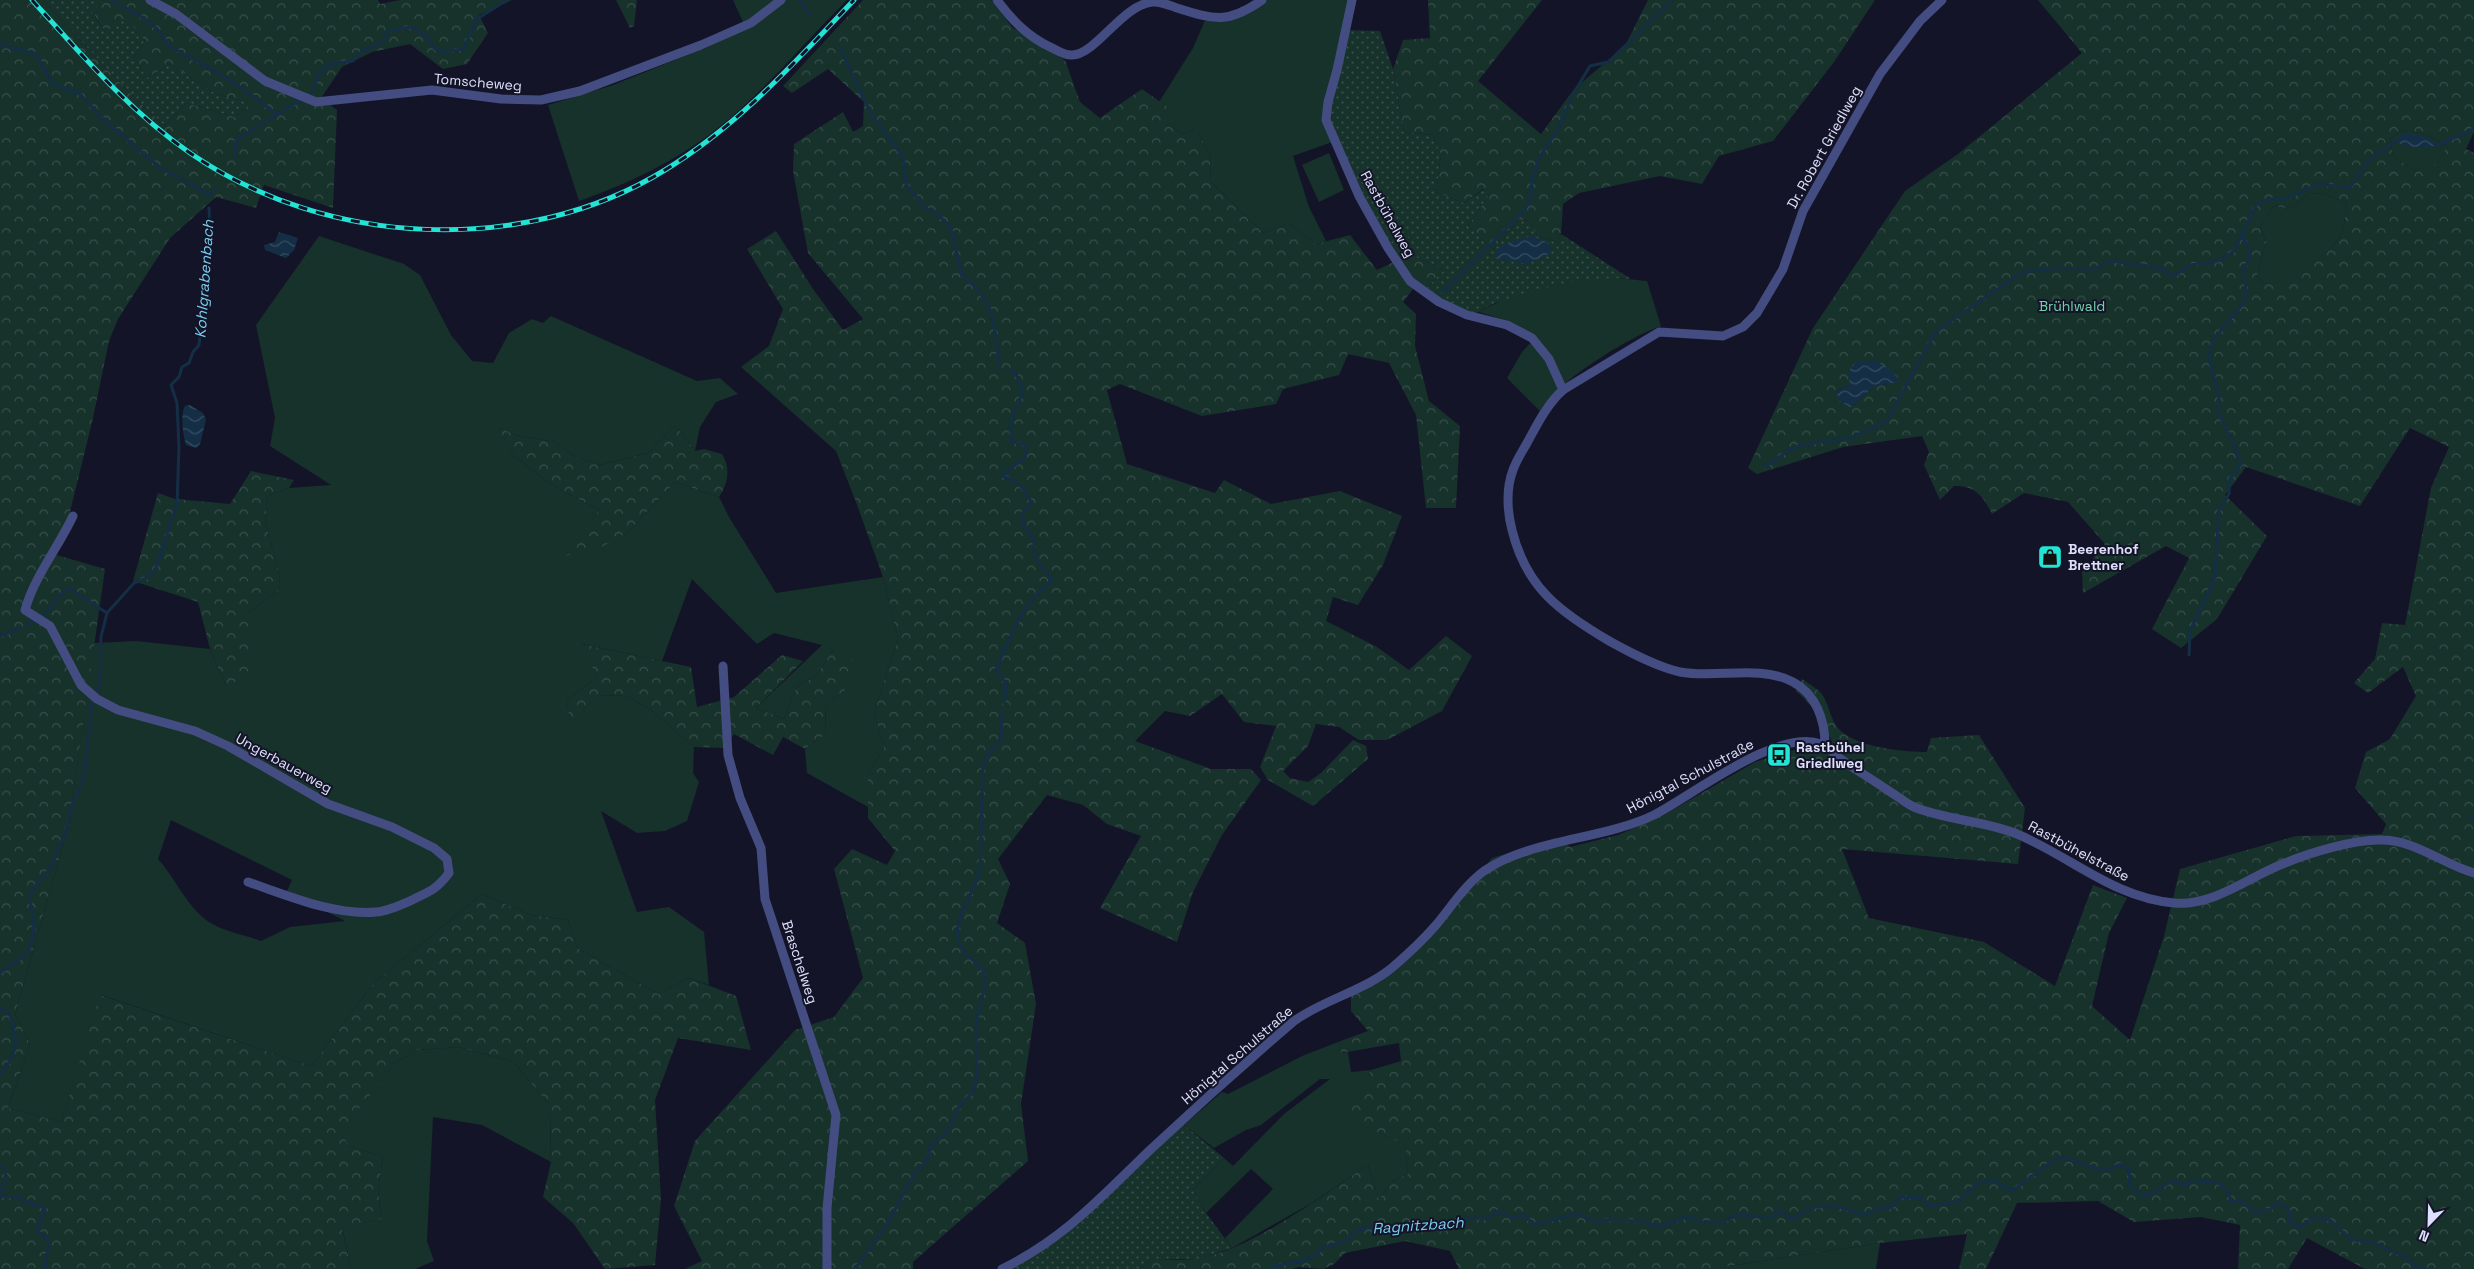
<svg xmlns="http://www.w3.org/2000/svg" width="2474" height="1269" font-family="'Space Grotesk',sans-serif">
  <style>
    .grass { fill: #17312b; fill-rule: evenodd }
    .forest { fill: url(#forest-crowns); fill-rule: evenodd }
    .park { fill: url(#park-dots) }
    .water { fill: url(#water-waves) }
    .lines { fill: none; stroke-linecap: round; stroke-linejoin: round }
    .stream { stroke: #142f45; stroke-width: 3 }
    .street { stroke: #444d81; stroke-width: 9 }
    .rail-casing { stroke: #22e3d4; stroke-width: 5 }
    .rail { stroke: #141428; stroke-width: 3; stroke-dasharray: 9; stroke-linecap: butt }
    .labels { text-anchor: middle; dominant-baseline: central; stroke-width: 4; stroke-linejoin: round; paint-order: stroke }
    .street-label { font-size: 14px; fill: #dee0fb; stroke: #141428 }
    .park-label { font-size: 14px; fill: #72d3aa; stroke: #141428 }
    .poi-label { font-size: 14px; font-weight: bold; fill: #dee0fb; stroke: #141428; text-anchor: start }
    .water-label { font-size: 15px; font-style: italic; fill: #79cdee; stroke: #141428 }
  </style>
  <defs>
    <pattern id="forest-crowns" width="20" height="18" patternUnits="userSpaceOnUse" patternTransform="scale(1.25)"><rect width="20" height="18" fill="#17312b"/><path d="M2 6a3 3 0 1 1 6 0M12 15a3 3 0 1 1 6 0" fill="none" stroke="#384f4b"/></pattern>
    <pattern id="park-dots" width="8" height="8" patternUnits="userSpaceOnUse" patternTransform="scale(1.25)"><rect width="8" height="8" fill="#17312b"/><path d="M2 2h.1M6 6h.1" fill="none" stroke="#384f4b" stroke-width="1.8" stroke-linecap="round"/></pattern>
    <pattern id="water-waves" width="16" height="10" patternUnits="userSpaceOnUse" patternTransform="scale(1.25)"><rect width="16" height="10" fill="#142f45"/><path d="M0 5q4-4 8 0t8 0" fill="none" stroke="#364d61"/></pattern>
  </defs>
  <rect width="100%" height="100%" fill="#141428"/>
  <g class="grass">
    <path d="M733 0H847C804 43 765 91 717 129 676 161 628 184 579 201L548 105 613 85 705 48 746 29Z"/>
    <path d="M1262 0H1352L1335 141 1293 156 1309 207 1326 241 1316 244 1289 223 1263 233 1211 182 1210 154 1196 129 1184 134 1166 124 1159 102 1193 48 1206 18H1226Z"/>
    <path d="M2403 130C2419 132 2433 136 2447 146L2437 165 2414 170 2393 157 2390 139Z"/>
    <path d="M1329 153 1344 190 1319 202 1302 165Z"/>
    <path d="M2322 193 2347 203C2345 213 2345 230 2340 238 2327 255 2285 286 2264 284L2257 276 2266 242 2260 226 2274 206 2289 209 2309 194Z"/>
    <path d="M319 236 404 264 420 275 451 335 472 361 493 363 509 333 532 319 543 323 551 316 697 381 720 378 738 394 716 402 700 427 695 451 675 425 648 453 600 465 574 456 555 442 515 435 498 427 514 456 549 483 599 510 567 556 628 532 675 482 719 497 729 517 776 593 883 577 898 638 874 713 884 748 868 773V807L807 773 805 749 826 734 825 704 847 689 833 650 815 677 797 686 784 719 756 708 822 645 774 633 757 644 692 579 662 661 582 644 597 677 567 700 570 723 597 696 624 695 650 709 694 747 693 773 699 782 687 821 665 831 637 833 601 811 637 912 669 907 704 932 709 985 689 978 658 994 577 948 568 920 531 915 482 894 374 983 311 1066 101 995 61 1122 8 1108 30 1044 15 1015 69 824 94 643 136 641 210 649 226 686 249 612 278 591 280 578 265 520 268 496 289 488 331 485 270 446 275 418 256 325ZM171 820 292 880 287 891 345 921 290 927 261 941C245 935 223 931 209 922 187 907 176 879 158 859Z"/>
    <path d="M1607 277 1647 281 1661 326C1629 337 1557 381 1540 411L1507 378 1522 352 1536 337 1504 320 1479 312C1511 293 1569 280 1607 277Z"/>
    <path d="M1338 1042 1341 1053 1348 1052 1351 1072 1371 1070 1348 1118 1405 1145 1408 1174 1394 1180 1379 1199 1368 1165 1310 1204 1232 1248 1225 1238 1273 1189 1251 1169 1206 1213 1193 1190 1224 1158 1233 1166 1284 1114 1330 1079H1320L1261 1125 1246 1130 1214 1148 1184 1125 1222 1092 1228 1094 1302 1056Z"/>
    <path d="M458 1047 514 1062 550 1106 551 1162 482 1125 433 1117 427 1241 434 1261 415 1269H351L342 1227 381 1219 378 1189 383 1157 349 1146 340 1132 396 1062 417 1050Z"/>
    <path d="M1880 1243 1876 1269H1723V1267Z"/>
  </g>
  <g class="forest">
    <path d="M0 0H43L126 89 165 126 186 103 235 117 252 103 216 94 170 64 147 78 134 58 145 40 105 32 92 11 104 0H378L380 4 400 0H512L479 15 488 33 467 64 443 69 410 44 372 52 342 67 321 98 337 110 333 208 264 185 256 208 216 197 170 238 118 319 109 341 93 418 69 516 53 554 105 569 69 824 15 1015 30 1044 8 1108 61 1122 100 995 311 1066 374 983 482 894 531 915 568 920 577 948 658 994 689 978 736 996 751 1050 678 1038 655 1100 661 1199 655 1265 605 1269 573 1223 543 1197 551 1162 550 1106 514 1062 458 1047 417 1050 396 1062 341 1132 349 1146 383 1157 378 1189 381 1219 342 1228 351 1269H0Z"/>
    <path d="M616 0H637L634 26 630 28Z"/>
    <path d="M863 0H991L1013 28 1065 60 1080 102 1100 118 1142 89 1169 108 1166 124 1184 134 1196 129 1210 154 1211 182 1263 233 1289 223 1316 244 1350 235 1377 270 1400 259 1391 244 1406 233 1416 257 1444 270 1427 288 1413 289 1403 302 1416 314 1415 346 1429 401 1460 426 1456 508H1426L1416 415 1389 363 1348 354 1339 375 1283 389 1276 404 1202 416 1120 384 1107 390 1127 464 1215 493 1224 480 1271 504 1340 491 1402 516 1383 565 1358 605 1333 597 1326 621 1377 647 1409 670 1446 636 1472 656 1442 711 1387 740H1359L1339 727 1316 724 1308 746 1283 771 1290 778 1308 782 1321 773 1353 740 1366 746 1368 759 1313 806 1268 780 1260 767 1276 726 1244 722 1222 694 1190 716 1165 711 1135 741 1211 769H1251L1261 780 1222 835 1193 892 1177 942 1100 908 1141 836 1107 824 1083 805 1047 795 998 859 1010 884 997 923 1025 943 1036 1004 1021 1104 1028 1161 913 1262V1269H685L702 1261 674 1206 695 1141 795 1030 834 1017 863 978 834 869 852 849 887 865 895 851 868 818V773L884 748 874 713 898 638 883 577 856 502 836 451 741 367 769 346 783 309 747 249 776 231 813 289 843 330 863 319 808 253 793 171 794 144 843 112 853 132 863 126 864 102 828 69 792 93 783 86Z"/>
    <path d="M1428 0H1542L1478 81 1541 134 1574 89 1625 46 1648 0H1875L1834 62 1773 141 1719 156 1702 184 1660 176 1579 193 1563 204 1561 234 1557 242 1537 236 1529 220 1518 221 1493 249 1468 226 1491 192 1483 189 1464 203 1436 192 1441 155 1433 135 1404 132 1393 69 1403 40 1430 38Z"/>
    <path d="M2038 0H2474V132L2466 149 2474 153V1269H2365L2307 1238 2288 1269H2238L2240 1225 2201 1217 2134 1222 2098 1201 2017 1203 1986 1269H1959L1967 1234 1880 1243 1723 1267V1269H1459L1450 1251 1405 1241 1345 1253 1334 1264 1324 1269 1299 1267 1292 1269H1140L1151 1259C1167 1259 1185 1261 1201 1258 1253 1248 1323 1195 1368 1165L1379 1199 1394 1180 1408 1174 1405 1145 1347 1118 1371 1070 1401 1061 1399 1043 1341 1053 1338 1042 1368 1031 1351 1011V996L1396 971 1443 923 1492 858 1559 838 1570 847 1618 835 1664 815 1755 762 1794 750 1828 748 1833 745C1826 724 1813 705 1796 691L1802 679C1808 683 1816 688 1821 693 1829 703 1830 719 1838 728 1853 747 1905 752 1927 752L1931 738 1979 735 2025 808 2018 864 1842 849 1869 918 1984 942 2055 986 2093 885 2127 898 2109 933 2092 1006 2130 1040 2164 936 2180 869 2296 836 2382 834 2386 824 2355 788 2366 752 2390 739 2416 696 2403 667 2368 693 2354 683 2375 659 2382 623 2405 625 2431 488 2449 447 2410 428 2360 506 2246 467 2225 495 2267 536 2217 619 2181 648 2152 629 2189 558 2166 546 2083 593 2082 572 2105 544 2068 502 2024 493 1992 514C1984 497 1975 485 1954 486L1940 500 1924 465 1929 452 1922 436 1843 447 1757 474 1748 468 1813 328 1905 191 1958 154 2082 53ZM2403 130C2419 132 2433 136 2447 146L2437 164 2414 170 2393 157 2390 139ZM2322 193 2347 203C2345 213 2345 230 2340 238 2327 255 2285 285 2264 284L2257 276 2266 242 2260 226 2274 206 2289 209 2309 194ZM1895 383 1875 386 1850 408 1836 391 1850 385Z"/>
    <path d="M675 425 695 451 704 449 722 454C731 469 728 483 719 497L675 482 628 532 598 549 566 556 599 510 549 483 514 456 497 426 515 435 555 442 574 456 600 465 648 453Z"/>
    <path d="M251 471 294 480 289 488 268 496 265 520 280 578 278 591 249 612 250 675 226 686 210 649 198 602 133 581 158 493 175 499 230 504Z"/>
    <path d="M581 644 691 667 697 707 734 697 782 655 803 661 756 708 784 719 797 686 815 677 833 650 858 662 847 689 825 704 826 734 805 749 783 737 773 755 734 734 724 748 694 747 650 709 624 695 597 696 570 724 567 700 597 677Z"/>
  </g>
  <g class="park">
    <path d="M43 0H104L92 12 105 32 126 18 145 40 134 58 147 78 170 64 216 94 252 103 235 117 186 103 165 126 126 89Z"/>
    <path d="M1345 30 1380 31 1393 69 1404 132 1433 135 1441 155 1436 192 1464 203 1484 189 1491 192 1468 226 1493 249 1518 221 1529 220 1537 236 1557 242 1561 234 1631 279C1585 275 1540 288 1496 303 1486 306 1478 315 1468 315 1459 314 1438 300 1430 296L1427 288 1444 270 1416 257 1406 233 1392 244 1400 259 1359 196 1326 111Z"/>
    <path d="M1178 1125H1184L1224 1158 1193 1190 1206 1213 1232 1248 1200 1259H1151L1140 1269H999L1042 1246Z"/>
  </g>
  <g class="water">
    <path d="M2403 133 2423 136 2436 143 2435 146C2422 147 2407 150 2396 141Z"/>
    <path d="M279 232 298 238 294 250 286 258 265 250 264 245 275 242Z"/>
    <path d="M1532 236 1549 243 1551 253 1527 264 1495 258V250L1507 243Z"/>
    <path d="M1874 360 1889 369 1899 379 1895 383 1875 386 1850 408 1839 400 1836 391 1850 385 1848 372 1856 362Z"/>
    <path d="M190 405 203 413 206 420 200 444 196 448 186 445C183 435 180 415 185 406Z"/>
  </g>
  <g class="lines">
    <g class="stream">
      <path d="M111 0 147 20 159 31 168 45 233 82 277 114"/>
      <path d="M799 0 811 15"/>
      <path d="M0 42 4 46 36 54 52 83 80 94 103 119 159 167 210 195 215 189"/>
      <path d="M841 50 871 114 903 157 906 184 925 208 938 214 951 229 962 276C997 300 995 329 999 368"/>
      <path d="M307 96 312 93 320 72 331 64 353 61 362 51 383 42 388 31 411 27 424 34 435 49 443 52 463 49 477 19 507 0"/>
      <path d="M2435 146 2474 129"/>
      <path d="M235 157 236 140 302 99"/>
      <path d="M1443 292 1523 212 1531 198 1532 181 1540 156 1558 129 1572 96 1590 66 1608 62 1670 3 1671 0"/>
      <path d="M1765 467 1789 450 1802 445 1853 437 1886 422 1936 331 2023 272 2058 268 2094 269 2112 261 2161 268 2173 277 2190 265 2218 261 2234 251 2256 205 2269 199H2285L2319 184 2350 188 2368 161 2396 141"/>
      <path d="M42 616C53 607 56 596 68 588L107 613"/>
      <path d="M26 625 36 620"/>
      <path d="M0 636 18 629"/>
      <path d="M2189 655 2190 631 2215 578 2219 510 2229 494V480L2241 464C2235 446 2227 431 2219 414 2217 409 2219 405 2219 399 2218 381 2206 366 2211 346 2212 342 2216 337 2219 333 2238 305 2252 309 2243 270L2250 259 2248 245 2241 236"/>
      <path d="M1004 703 1006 684 996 669C1011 637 1022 601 1052 581L1034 555V539L1024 527 1022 514 1031 502C1024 487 1017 481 1002 476L1025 457 1027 445 1012 442 1010 424 1023 391 1015 372 1010 371"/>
      <path d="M2470 817 2474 815"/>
      <path d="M0 973 26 955 31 945 34 925 30 901 32 890 50 869 65 834 70 810 84 777 92 702 100 684 101 637 107 613 134 583 147 578 156 568 177 504 179 447 177 403 171 385 179 377 182 367 189 363 193 352 199 345 210 234 209 208"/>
      <path d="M0 1009 10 1015C19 1042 18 1053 0 1075"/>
      <path d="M0 1166 4 1168 6 1177 0 1194"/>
      <path d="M0 1196 16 1197 45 1208 37 1231 49 1240 45 1269"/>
      <path d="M855 1269 887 1224 915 1173 927 1160 931 1146 946 1133 960 1105 973 1092 977 1076 976 1023 985 986 983 969C977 963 968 957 963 950 946 926 974 896 980 870L983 765 990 751 1001 741 1002 710"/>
      <path d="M1271 1269C1289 1258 1307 1268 1323 1247L1345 1242 1357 1231 1369 1227 1383 1230 1394 1225 1405 1227 1478 1218 1486 1219 1498 1211 1514 1218 1523 1215 1534 1224 1579 1214 1598 1223 1605 1220 1642 1221 1659 1227 1686 1217 1702 1222H1724L1737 1215 1772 1217 1779 1211C1799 1225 1795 1215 1810 1208 1814 1207 1822 1206 1826 1206 1840 1205 1853 1211 1865 1215L1880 1207 1891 1208 1900 1197 1922 1198 1929 1206 1957 1202 1979 1183 1992 1180 2012 1191 2057 1158C2080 1156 2096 1179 2120 1164L2129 1170 2130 1186 2143 1196 2150 1195 2173 1180 2185 1186 2192 1180 2219 1183 2229 1194 2231 1202 2240 1200 2255 1212 2271 1209 2279 1202 2290 1212 2288 1219 2299 1228 2313 1218 2330 1220 2350 1239 2374 1243 2407 1258 2414 1265 2424 1269"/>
    </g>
    <g class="street">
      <path d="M150 0 176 14 265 81 316 102 432 90 501 99 541 100 580 91 701 45 751 23 781 0"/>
      <path d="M997 0C1012 20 1027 36 1050 47 1057 50 1064 55 1071 55 1094 57 1122 5 1152 2 1160 1 1169 5 1177 8 1215 20 1228 24 1262 0"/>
      <path d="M1352 0 1337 70 1328 102 1326 120 1359 196 1388 248 1410 281 1439 302 1467 315 1507 325 1532 338 1549 359 1563 390"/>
      <path d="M73 516C58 548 35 575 25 610L50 626 81 685 97 699 118 710 195 731 228 746 328 804 392 827 434 848 447 859 449 873C436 890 430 891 412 900 401 905 388 911 376 912 335 916 286 895 248 882"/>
      <path d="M723 666 728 755 740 798 761 848 765 899 836 1115 827 1208V1269"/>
      <path d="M1825 745C1825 720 1816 694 1793 682 1759 664 1716 679 1680 672 1657 667 1631 653 1611 642 1561 613 1526 588 1512 530 1507 511 1506 488 1513 470 1516 461 1522 452 1527 443 1537 425 1547 404 1563 390L1659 332 1723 336 1743 327 1757 313 1783 269 1803 211 1880 74 1920 21 1942 0"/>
      <path d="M1002 1269C1065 1238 1101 1197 1150 1150 1197 1106 1245 1063 1294 1021 1325 999 1364 991 1393 967 1408 954 1423 940 1436 925 1451 907 1465 885 1484 871 1531 839 1602 840 1654 815 1693 795 1777 728 1821 744 1829 747 1835 755 1842 760 1858 771 1876 782 1892 793 1899 797 1907 804 1914 807 1945 820 1986 821 2017 834 2070 856 2114 898 2174 903 2213 907 2250 876 2285 863 2309 853 2355 839 2381 840 2416 840 2442 864 2474 873"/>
    </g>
    <defs>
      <path id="rail" d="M32 0C81 54 129 111 190 153 326 247 524 257 665 170 739 125 795 62 854 0"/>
    </defs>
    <use href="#rail" class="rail-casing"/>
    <use href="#rail" class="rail"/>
  </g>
  <defs>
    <symbol id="shop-square" viewBox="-11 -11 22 22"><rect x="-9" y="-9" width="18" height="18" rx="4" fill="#22e3d4" stroke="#141428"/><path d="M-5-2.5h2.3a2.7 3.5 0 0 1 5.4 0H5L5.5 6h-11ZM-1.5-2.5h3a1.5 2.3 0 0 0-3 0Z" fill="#111"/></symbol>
    <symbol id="bus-square" viewBox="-11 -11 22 22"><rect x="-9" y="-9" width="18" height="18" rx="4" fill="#22e3d4" stroke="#141428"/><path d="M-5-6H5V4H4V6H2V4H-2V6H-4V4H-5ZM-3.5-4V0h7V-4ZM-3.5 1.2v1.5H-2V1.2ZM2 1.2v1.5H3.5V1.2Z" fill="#111"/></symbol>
  </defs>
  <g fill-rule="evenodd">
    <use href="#shop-square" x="2036" y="543" width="28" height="28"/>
    <use href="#bus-square" x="1765" y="741" width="28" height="28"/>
  </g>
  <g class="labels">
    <g class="street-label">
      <text transform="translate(478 82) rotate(5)">Tomscheweg</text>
      <text transform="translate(1824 147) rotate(-61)">Dr. Robert Griedlweg</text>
      <text transform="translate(1388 214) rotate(61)">Rastbühelweg</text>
      <text transform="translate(284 763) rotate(29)">Ungerbauerweg</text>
      <text transform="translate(1690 776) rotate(-28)">Hönigtal Schulstraße</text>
      <text transform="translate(2079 851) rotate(28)">Rastbühelstraße</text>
      <text transform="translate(800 962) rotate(72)">Braschelweg</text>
      <text transform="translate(1237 1055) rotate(-41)">Hönigtal Schulstraße</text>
    </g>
    <g class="park-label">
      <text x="2072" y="306">Brühlwald</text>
    </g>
    <g class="poi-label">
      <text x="2068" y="549">Beerenhof<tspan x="2068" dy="16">Brettner</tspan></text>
      <text x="1796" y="747">Rastbühel<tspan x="1796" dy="16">Griedlweg</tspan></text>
    </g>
    <g class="water-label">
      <text transform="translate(204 279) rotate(-86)">Kohlgrabenbach</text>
      <text transform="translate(1418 1225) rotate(-4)">Ragnitzbach</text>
    </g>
  </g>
  <g transform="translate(2429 1224) rotate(203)" stroke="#141428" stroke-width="4" paint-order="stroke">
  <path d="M0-4L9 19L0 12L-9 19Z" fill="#dee0fb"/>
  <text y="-8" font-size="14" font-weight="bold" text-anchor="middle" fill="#dee0fb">N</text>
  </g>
</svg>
